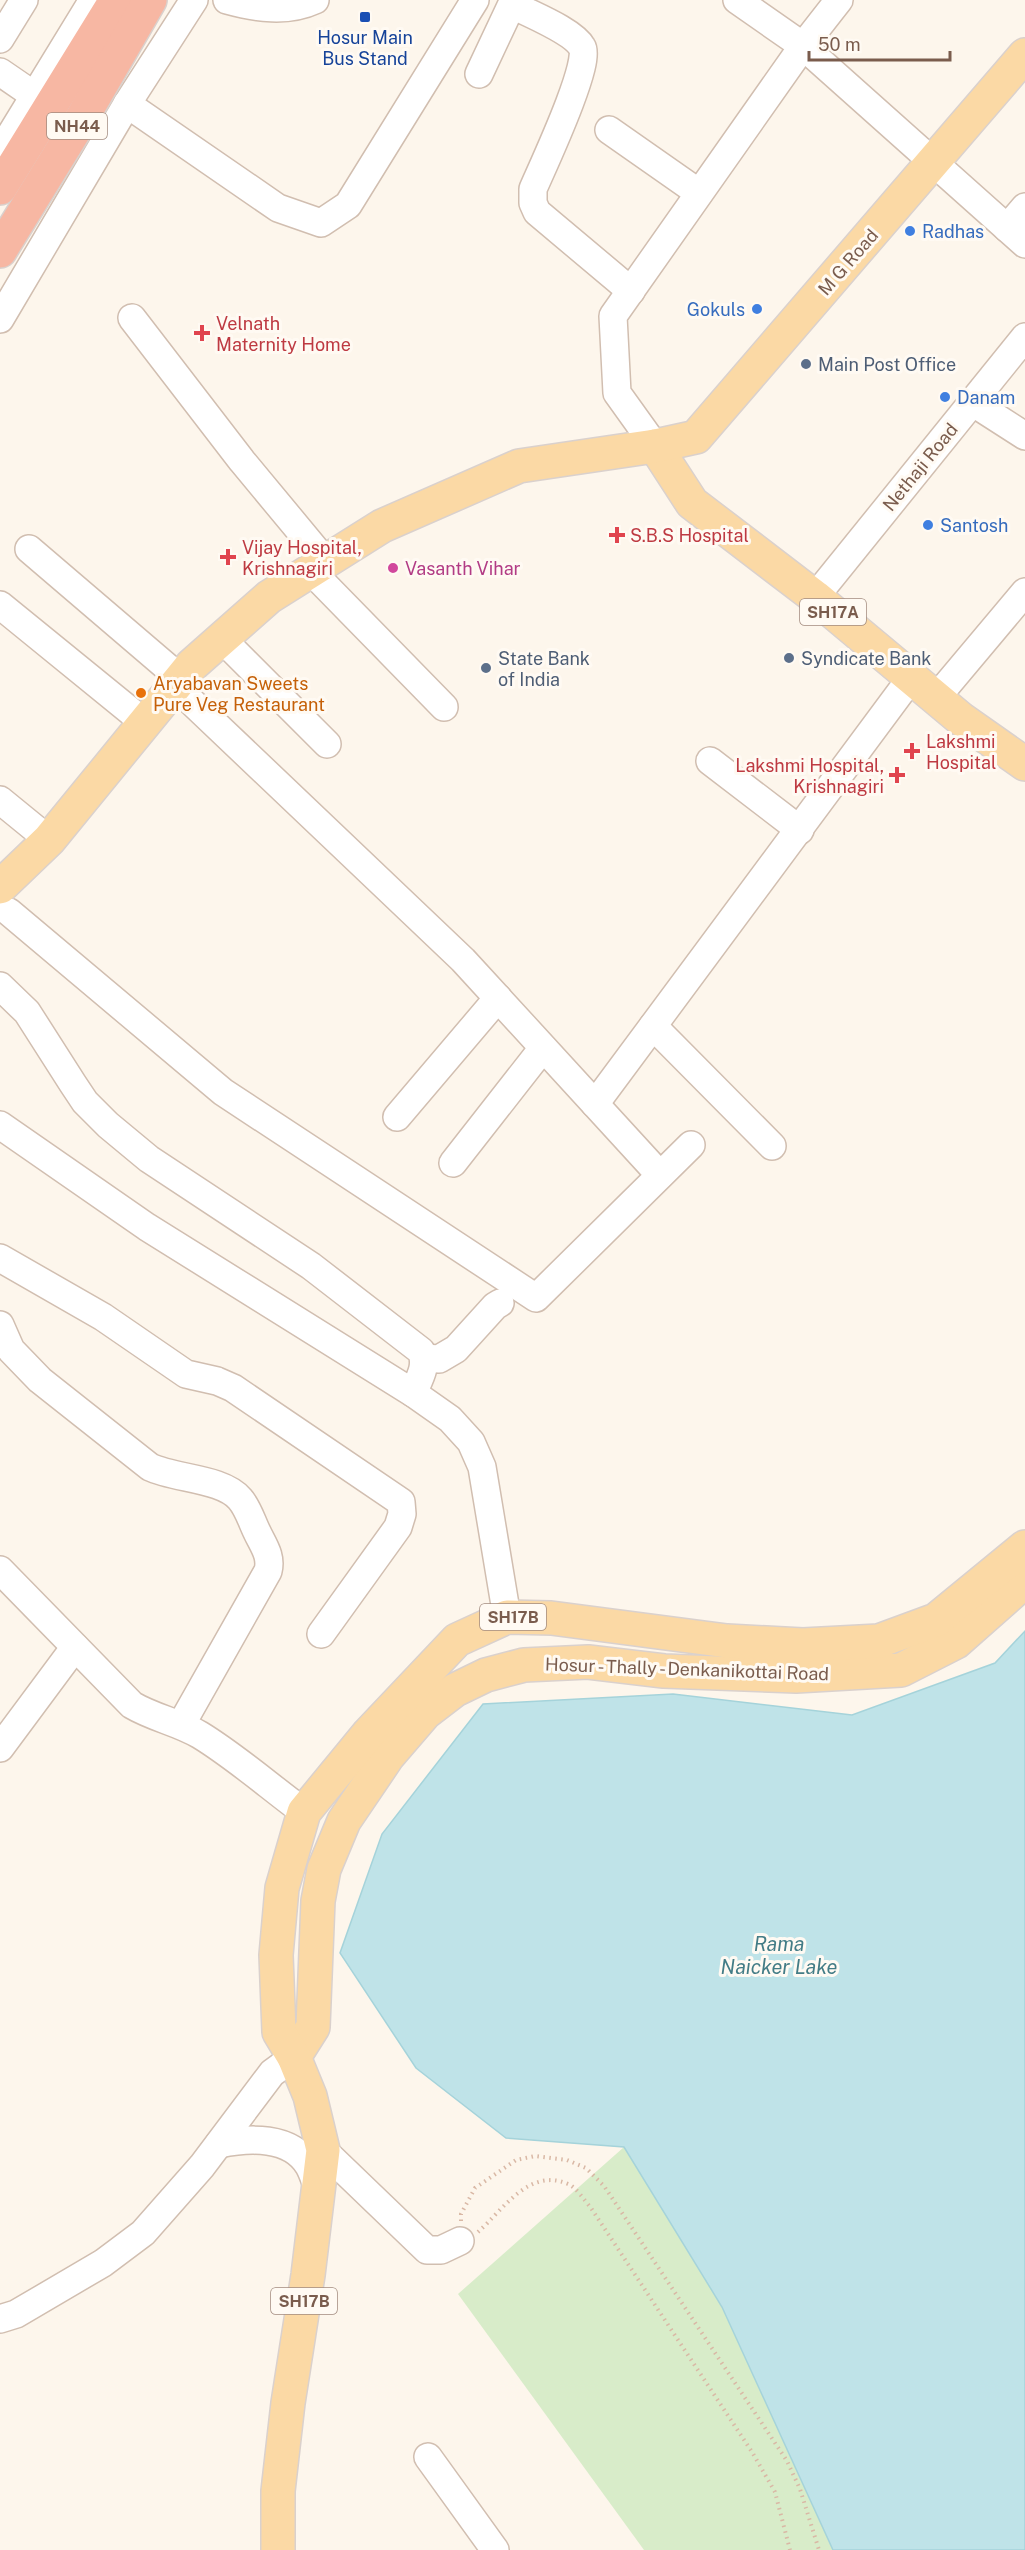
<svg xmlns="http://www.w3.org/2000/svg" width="1025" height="2550" font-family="'Public Sans',sans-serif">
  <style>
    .green { fill: #d8ecc9 }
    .water { fill: #bfe3e8; stroke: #a5d3da; stroke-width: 1.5 }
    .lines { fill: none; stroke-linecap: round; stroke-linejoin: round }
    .minor-casing { stroke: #d1beb0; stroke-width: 30 }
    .major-casing { stroke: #dad1cd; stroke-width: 36 }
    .highway-casing { stroke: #dad1cd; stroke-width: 36 }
    .path { stroke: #d9b8a5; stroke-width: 4; stroke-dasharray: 1.5 4.5; stroke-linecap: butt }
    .minor { stroke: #fff; stroke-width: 27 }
    .major { stroke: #fbd9a5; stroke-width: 33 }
    .highway { stroke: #f7b7a3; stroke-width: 33 }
    .transit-dot { fill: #1a4fb4; stroke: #fffaf3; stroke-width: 2 }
    .shop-dot { fill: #3f7fe0; stroke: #fffaf3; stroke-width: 2 }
    .health-dot { fill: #e0444e; stroke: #fffaf3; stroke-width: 2 }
    .service-dot { fill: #5c6f8a; stroke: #fffaf3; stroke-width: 2 }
    .hotel-dot { fill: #d1479c; stroke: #fffaf3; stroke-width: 2 }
    .food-dot { fill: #e8710a; stroke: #fffaf3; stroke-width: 2 }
    .labels { text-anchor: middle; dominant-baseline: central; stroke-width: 6; stroke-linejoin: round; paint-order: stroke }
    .shield { fill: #fffaf3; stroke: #a28b7f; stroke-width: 1.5 }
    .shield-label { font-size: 16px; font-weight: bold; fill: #7a5c4d }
    .transit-label { font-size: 18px; fill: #164399; stroke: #fffaf3 }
    .shop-label { font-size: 18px; fill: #366cbe; stroke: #fffaf3; text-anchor: start }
    .street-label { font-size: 18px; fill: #7a5c4d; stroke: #fffaf3 }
    .health-label { font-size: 18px; fill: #be3a42; stroke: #fffaf3; text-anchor: start }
    .service-label { font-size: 18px; fill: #4e5e75; stroke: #fffaf3; text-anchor: start }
    .hotel-label { font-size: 18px; fill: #b23c85; stroke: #fffaf3; text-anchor: start }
    .food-label { font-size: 18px; fill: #c56008; stroke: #fffaf3; text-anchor: start }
    .water-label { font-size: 20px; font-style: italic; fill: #437c86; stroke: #fffaf3 }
  </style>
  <rect width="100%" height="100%" fill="#fdf6ec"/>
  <path class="green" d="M624 2147 722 2307 833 2550H644L458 2294Z"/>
  <path class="water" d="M1025 1631V2550H833L722 2307 624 2147 506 2138 416 2068 340 1953 382 1834 483 1704 673 1694 852 1715 995 1663Z"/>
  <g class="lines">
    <defs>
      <g id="minor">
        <path d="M227 0C256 8 287 13 315 0"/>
        <path d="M737 0 803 46 1025 244"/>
        <path d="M0 39 24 0"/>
        <path d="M0 72 35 96"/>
        <path d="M479 74 511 6H515C532 15 573 31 582 47 592 62 542 168 533 189V203L537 212 631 291"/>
        <path d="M127 104 278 208 321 223 348 205 475 0"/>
        <path d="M609 130 699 193"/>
        <path d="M0 152 93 0"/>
        <path d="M1007 228 1025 207"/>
        <path d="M132 318 242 461 325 561"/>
        <path d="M0 319 127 104 194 0"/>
        <path d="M972 402 1025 436"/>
        <path d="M655 446 617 393 613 316 803 46 839 0"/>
        <path d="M29 549 181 679"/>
        <path d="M311 571 444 707"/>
        <path d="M815 597 1025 337"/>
        <path d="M0 605 145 723"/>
        <path d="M222 639 327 744"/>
        <path d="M175 686 463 960 660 1175"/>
        <path d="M936 698 1025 592"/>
        <path d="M710 761 800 830"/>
        <path d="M0 800 49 840"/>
        <path d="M9 912 223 1092 536 1298 691 1145"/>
        <path d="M0 986 27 1012 73 1084 85 1102 108 1125 149 1159 311 1266 421 1351C428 1366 419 1379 413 1393"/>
        <path d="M653 1026 772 1146"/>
        <path d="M595 1104 911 678"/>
        <path d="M397 1117 498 998"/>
        <path d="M0 1125 147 1227 413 1393 450 1419 471 1442 482 1467 507 1617"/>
        <path d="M453 1163 543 1048"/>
        <path d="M0 1258 103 1317 186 1374 217 1381 233 1388 401 1502 402 1514 398 1527 321 1634"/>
        <path d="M0 1325 11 1350 40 1380 150 1467C175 1479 222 1478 240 1499 248 1508 252 1522 257 1532 263 1545 272 1556 268 1571L181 1725"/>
        <path d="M424 1358 439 1359 456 1349 495 1306 500 1303"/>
        <path d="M0 1570 132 1705C154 1718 178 1722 200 1735 236 1757 270 1787 304 1812"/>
        <path d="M0 1748 75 1647"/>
        <path d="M219 2144C248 2138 291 2135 309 2166 313 2173 315 2181 318 2188"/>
        <path d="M323 2150 427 2250H441L460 2241"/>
        <path d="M0 2319 16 2314 103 2263 143 2233 202 2166 272 2073 294 2057"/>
        <path d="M428 2457 495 2550"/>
      </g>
      <g id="major">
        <path d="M655 446 692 503 815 597 961 719 1025 764"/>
        <path d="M0 887 49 840 192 665 269 597 382 526 519 466 655 446 696 437 1025 55"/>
        <path d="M294 2057 313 2027 318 1901 324 1869 344 1821 388 1756 425 1713 455 1690 486 1675 524 1665 588 1662 664 1671 796 1676 901 1670 956 1642 1025 1581"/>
        <path d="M278 2550V2491L288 2403 308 2275 323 2150 310 2096 294 2057 279 2032 276 1955 282 1888 304 1812 369 1733 457 1640 507 1617 551 1618 727 1641 803 1645 879 1641 936 1620 1025 1547"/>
      </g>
      <g id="highway">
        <path d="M0 188 116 0"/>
        <path d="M0 251 82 118 150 0"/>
      </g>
    </defs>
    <use href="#minor" class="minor-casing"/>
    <use href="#major" class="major-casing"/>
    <use href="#highway" class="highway-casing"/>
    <g class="path">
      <path d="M461 2221V2214L475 2188 516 2160 535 2156 567 2160 586 2168 604 2186 787 2461 800 2489 819 2550"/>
      <path d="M478 2232C503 2210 529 2167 568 2184 576 2187 585 2201 591 2208L752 2452 775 2492 790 2550"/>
    </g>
    <use href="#minor" class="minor"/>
    <use href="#major" class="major"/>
    <use href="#highway" class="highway"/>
  </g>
  <rect class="transit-dot" x="359" y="11" width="12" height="12" rx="3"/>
  <g class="shop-dot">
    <circle cx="910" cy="231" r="6"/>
    <circle cx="757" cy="309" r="6"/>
    <circle cx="945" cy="397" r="6"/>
    <circle cx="928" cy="525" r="6"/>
  </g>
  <g class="health-dot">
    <path d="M199 324h6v6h6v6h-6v6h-6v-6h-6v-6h6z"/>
    <path d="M614 526h6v6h6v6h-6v6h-6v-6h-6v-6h6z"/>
    <path d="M225 548h6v6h6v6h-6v6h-6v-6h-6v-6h6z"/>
    <path d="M909 742h6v6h6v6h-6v6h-6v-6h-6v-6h6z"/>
    <path d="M894 766h6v6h6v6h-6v6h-6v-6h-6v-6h6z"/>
  </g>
  <g class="service-dot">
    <circle cx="806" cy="364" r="6"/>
    <circle cx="789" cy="658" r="6"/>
    <circle cx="486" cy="668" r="6"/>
  </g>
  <circle class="hotel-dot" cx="393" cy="568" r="6"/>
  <circle class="food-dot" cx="141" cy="693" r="6"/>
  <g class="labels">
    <g class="shield">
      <rect x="47" y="113" width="60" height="26" rx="4.5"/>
      <rect x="800" y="599" width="66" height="26" rx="4.5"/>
      <rect x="480" y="1604" width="66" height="26" rx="4.5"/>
      <rect x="271" y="2288" width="66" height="26" rx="4.5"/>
    </g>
    <g class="shield-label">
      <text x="77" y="126">NH44</text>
      <text x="833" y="612">SH17A</text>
      <text x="513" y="1617">SH17B</text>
      <text x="304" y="2301">SH17B</text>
    </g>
    <g class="transit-label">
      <text x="365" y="37">Hosur Main<tspan x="365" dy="21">Bus Stand</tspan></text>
    </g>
    <g class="shop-label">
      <text x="922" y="231">Radhas</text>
      <text x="745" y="309" text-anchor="end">Gokuls</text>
      <text x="957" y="397">Danam</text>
      <text x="940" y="525">Santosh</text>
    </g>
    <g class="street-label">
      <text transform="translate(848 262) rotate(-49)">M G Road</text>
      <text transform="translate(920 467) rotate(-51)">Nethaji Road</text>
      <text transform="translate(687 1669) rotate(2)">Hosur - Thally - Denkanikottai Road</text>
    </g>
    <g class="health-label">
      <text x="216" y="323">Velnath<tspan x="216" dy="21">Maternity Home</tspan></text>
      <text x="630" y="535">S.B.S Hospital</text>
      <text x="242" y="547">Vijay Hospital,<tspan x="242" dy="21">Krishnagiri</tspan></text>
      <text x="926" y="741">Lakshmi<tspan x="926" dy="21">Hospital</tspan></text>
      <text x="884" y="765" text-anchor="end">Lakshmi Hospital,<tspan x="884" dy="21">Krishnagiri</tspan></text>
    </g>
    <g class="service-label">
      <text x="818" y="364">Main Post Office</text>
      <text x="498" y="658">State Bank<tspan x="498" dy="21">of India</tspan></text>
      <text x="801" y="658">Syndicate Bank</text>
    </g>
    <g class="hotel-label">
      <text x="405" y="568">Vasanth Vihar</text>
    </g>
    <g class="food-label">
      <text x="153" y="683">Aryabavan Sweets<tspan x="153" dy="21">Pure Veg Restaurant</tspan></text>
    </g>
    <g class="water-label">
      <text x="779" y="1944">Rama<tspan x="779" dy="23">Naicker Lake</tspan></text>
    </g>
  </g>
  <path d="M809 51v9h141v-9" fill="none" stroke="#7a5c4d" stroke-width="3"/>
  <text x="818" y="51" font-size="18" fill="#7a5c4d" stroke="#fffaf3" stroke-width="4.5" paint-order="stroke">50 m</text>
</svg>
